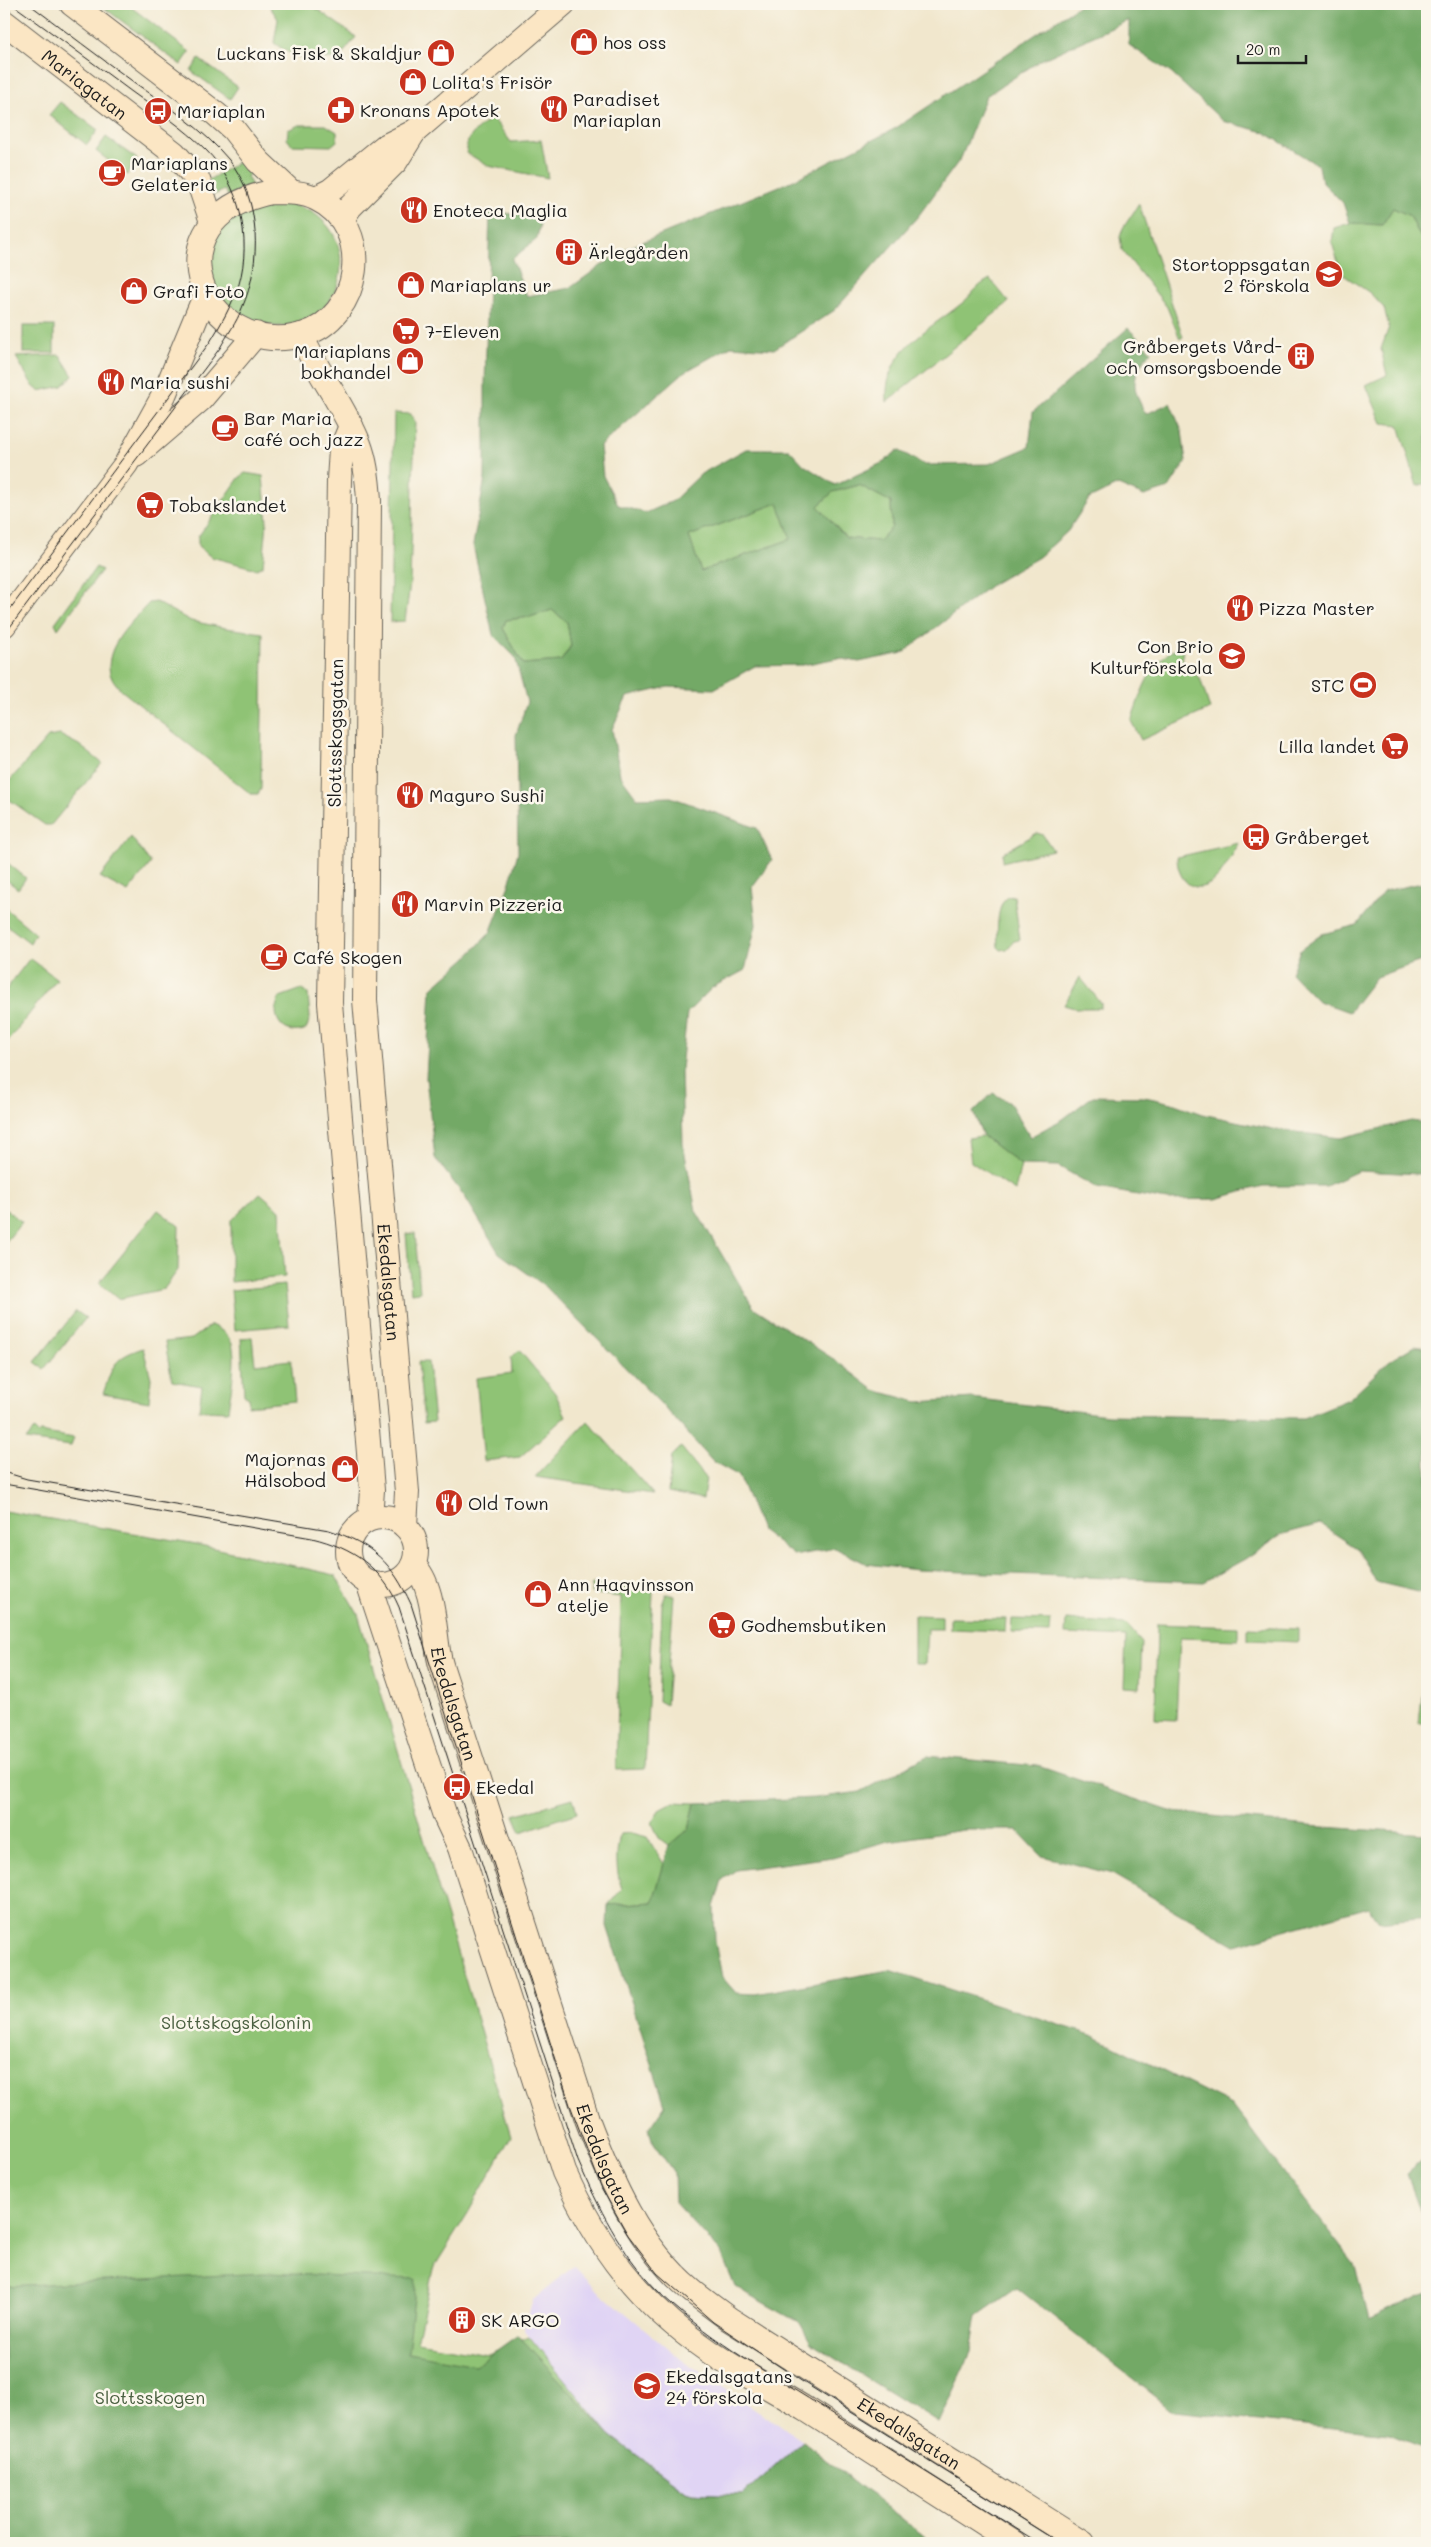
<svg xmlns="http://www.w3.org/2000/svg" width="1431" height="2547" font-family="Mali,sans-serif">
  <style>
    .built { fill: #e0d4f4 }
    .green { fill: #8fc375; stroke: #567048 }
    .forest { fill: #73a966; stroke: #486241; fill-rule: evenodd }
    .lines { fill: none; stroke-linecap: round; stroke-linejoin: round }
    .secondary-casing { stroke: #67635a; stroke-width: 26 }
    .secondary { stroke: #fbe6c4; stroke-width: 24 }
    .tram { stroke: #1c1c1c; stroke-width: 1 }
    .labels { text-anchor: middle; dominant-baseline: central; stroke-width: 5; stroke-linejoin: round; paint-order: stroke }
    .poi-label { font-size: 18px; fill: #1c1c1c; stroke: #fbf7ec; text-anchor: start }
    .street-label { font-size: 18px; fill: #1c1c1c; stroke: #fbf7ec }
    .park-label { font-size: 18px; fill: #4a5f40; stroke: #fbf7ec }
  </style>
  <rect width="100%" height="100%" fill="#fbf7ec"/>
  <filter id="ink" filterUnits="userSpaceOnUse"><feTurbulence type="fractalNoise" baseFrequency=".02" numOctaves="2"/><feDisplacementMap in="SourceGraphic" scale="10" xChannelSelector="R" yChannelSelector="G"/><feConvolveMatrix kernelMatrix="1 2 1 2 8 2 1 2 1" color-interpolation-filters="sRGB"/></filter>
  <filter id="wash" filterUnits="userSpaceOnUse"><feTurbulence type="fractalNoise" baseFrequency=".0096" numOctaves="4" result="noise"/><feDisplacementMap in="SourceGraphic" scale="20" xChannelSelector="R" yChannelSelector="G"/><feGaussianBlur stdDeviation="1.12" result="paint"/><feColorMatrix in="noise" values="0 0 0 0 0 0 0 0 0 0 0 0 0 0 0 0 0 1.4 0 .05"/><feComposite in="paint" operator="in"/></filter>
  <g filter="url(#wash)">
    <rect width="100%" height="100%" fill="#f1e7cd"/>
    <path class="built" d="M574 2266 594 2287 681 2359 803 2441 743 2495 687 2493 610 2435 524 2329 533 2300Z"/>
    <g class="green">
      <path d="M99 4H127L190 52 181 65Z"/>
      <path d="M268 4H310L356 37 340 57C310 61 299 61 274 43L278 19Z"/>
      <path d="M199 59 238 87 230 99 191 71Z"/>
      <path d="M60 102 98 130 87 145 49 115Z"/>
      <path d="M492 117 511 142 541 140 548 178 488 166 467 153C463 137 481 127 492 117Z"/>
      <path d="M299 125H326L337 132V141L331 146 292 145 287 139 288 130Z"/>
      <path d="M106 137 137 159 127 175 96 151Z"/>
      <path d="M247 157 255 170 247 176 252 186 228 196 225 190 213 195 207 181Z"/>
      <path d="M285 203C298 206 310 209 320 218 354 247 345 304 304 321 295 324 283 327 274 326 257 323 240 313 226 303 218 297 213 283 212 273 211 268 208 260 209 254 214 220 256 206 285 203Z"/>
      <path d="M1139 204 1183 337 1180 339 1167 307 1122 250 1120 237 1123 228Z"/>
      <path d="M1393 208 1410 216 1422 240 1427 243V483L1417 486 1399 425 1382 423 1366 385 1387 375 1381 349 1389 327 1384 308 1370 293 1342 274 1332 243 1334 228 1350 223 1382 225Z"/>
      <path d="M990 279 1009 302 887 402C883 351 926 332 961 304 973 295 974 287 990 279Z"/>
      <rect x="23" y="326" width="31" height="27"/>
      <path d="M60 355 73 376 62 386 39 391 33 386 16 357Z"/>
      <path d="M394 413 410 414 415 421 410 584 405 621 390 622Z"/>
      <path d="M245 473 263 476 267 522 263 566 257 569 211 557 198 546V537L239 478Z"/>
      <path d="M859 485 891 502 892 527 879 541 846 538 818 506 833 492Z"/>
      <path d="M778 503 791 539 701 571 689 536Z"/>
      <path d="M96 567 102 570 58 629 55 623Z"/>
      <path d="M156 602 191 621 226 628 263 633 261 789 258 794H251L121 690C118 686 112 680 110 674 104 646 132 622 149 603Z"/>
      <path d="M552 610 567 622 571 645 561 661 523 664 503 628 506 620 530 617Z"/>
      <path d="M1182 646 1183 665 1200 678 1210 709 1141 740 1131 721C1142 691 1150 658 1182 646Z"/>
      <path d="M60 735 79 745 102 763 51 825H45L4 796V787L48 737Z"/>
      <path d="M1037 833 1043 835 1053 850 1002 862 1003 853Z"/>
      <path d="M131 837 151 863 128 892 100 877Z"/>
      <path d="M1239 843C1233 854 1226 867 1218 877 1197 899 1177 882 1177 857Z"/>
      <path d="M4 860 26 878 18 889 4 878Z"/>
      <path d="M1014 896 1020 940 1014 941 1007 949 1001 950 998 947C997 933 996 906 1007 897Z"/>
      <path d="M4 907 35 933 30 943 4 923Z"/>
      <path d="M30 958 57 979 4 1046V992Z"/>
      <path d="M1080 977 1101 1003V1008H1074L1064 1005Z"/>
      <path d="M302 989 308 994 310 1016 307 1028 304 1030C282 1037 269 1015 280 997Z"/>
      <path d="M983 1136 1021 1165 1015 1191 971 1162 968 1138Z"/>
      <path d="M260 1193 280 1210 285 1277 231 1282V1221Z"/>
      <path d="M4 1208 22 1222 4 1244Z"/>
      <path d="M158 1210 179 1226 178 1270 164 1289 118 1299 99 1283Z"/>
      <path d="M415 1233 420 1292 411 1293 406 1234Z"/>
      <path d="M285 1285 289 1325 235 1330 231 1290Z"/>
      <path d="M76 1311 86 1318 44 1369 35 1362Z"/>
      <path d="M211 1325C219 1329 226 1332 230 1340 239 1353 230 1395 228 1411L199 1410 202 1386 172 1381 165 1342 192 1339Z"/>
      <path d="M252 1337 255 1364 291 1360 295 1401 248 1406 249 1398 244 1395 241 1338Z"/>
      <path d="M143 1348 151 1378 149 1402 103 1394C113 1365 113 1358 143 1348Z"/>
      <path d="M519 1350 555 1393 566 1416 520 1457 484 1461 476 1378 512 1373 511 1358Z"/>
      <path d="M418 1362H428L434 1422 424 1423Z"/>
      <path d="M588 1421 653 1494 535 1477Z"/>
      <path d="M34 1430 38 1434 40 1432 74 1438 71 1446 26 1440Z"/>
      <path d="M681 1447 706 1478 703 1499 668 1492 672 1456Z"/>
      <path d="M4 1511 191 1543 335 1575 358 1614 511 2136 468 2213 433 2269 417 2342 488 2354 529 2336 610 2435 688 2493 743 2495 803 2441 933 2543H4Z"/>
      <path d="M592 1584 653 1592 645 1769 616 1770 621 1597 591 1593Z"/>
      <path d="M666 1594 674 1595 666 1705 658 1701 662 1605Z"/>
      <path d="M914 1615 942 1616V1629H927L925 1664H914Z"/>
      <path d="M950 1618 1006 1619 1005 1631 950 1629Z"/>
      <path d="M1012 1619 1051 1620 1050 1633 1011 1632Z"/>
      <path d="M1066 1620 1126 1624 1142 1642 1140 1688 1124 1687 1126 1637 1065 1634Z"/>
      <path d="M1157 1624 1238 1627V1640L1180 1638 1176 1720 1155 1719Z"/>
      <path d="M1248 1627 1298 1629V1642L1248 1640Z"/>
      <path d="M1423 1688H1427V1723H1419Z"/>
      <path d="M573 1798 577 1813 521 1832 514 1815Z"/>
      <path d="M674 1802 695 1803 689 1829 669 1846 659 1838 652 1823 659 1810Z"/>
      <path d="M632 1833 647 1837 664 1864 653 1902 608 1905 622 1889C615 1869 616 1853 620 1834Z"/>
    </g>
    <g class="forest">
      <path d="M1081 4H1427V243L1422 240 1410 216 1393 208 1382 225 1350 223 1343 203 1322 182 1319 166 1264 132 1223 121 1171 73 1129 45V20L1041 60 986 96 961 158 919 215 835 310 774 349 731 346 683 373 600 446 603 476 618 505 646 513 673 501 701 474 746 449H789L804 465 835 485 884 462 898 450 925 465 989 464 1029 447 1033 412C1066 385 1096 355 1128 328L1151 351C1131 376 1130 386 1146 414L1170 403 1182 431 1186 462 1169 488 1144 496 1118 485 1089 499 1068 531 1039 557 994 583 903 653 859 662 838 658 802 665 755 666 714 689 668 687 627 697 612 729 620 775 637 798 671 797 757 828 772 860 752 887 756 925 745 970 713 987 687 1013 681 1069 683 1144 696 1211 753 1307 835 1360 874 1390 918 1402 972 1398 1108 1415 1303 1418 1349 1399 1389 1361 1414 1346 1427 1348V1594L1376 1582 1358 1549 1320 1524 1280 1535 1245 1559 1203 1582 916 1570 867 1564 835 1548 795 1556 761 1530 739 1476 712 1461 667 1410 545 1286 499 1253 465 1197 435 1158 426 1078 431 989 465 959 490 933 509 885 518 852 516 735 527 702 515 657 493 635 473 545 485 478V385L490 211 541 218 537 239 512 259 527 296 570 288 623 250 794 180 896 128ZM859 485 891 502 892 527 879 541 846 538 818 506 833 492ZM778 503 791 539 701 571 689 536ZM552 610 567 622 571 646 561 661 523 664 503 628 506 620 530 617Z"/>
      <path d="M1427 882V959L1376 977 1349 1012 1318 1001 1291 973 1300 950 1322 934 1357 925 1384 891Z"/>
      <path d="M993 1093 1010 1103 1030 1137 1063 1119 1093 1096 1145 1097 1172 1103 1202 1114 1273 1129 1340 1138 1411 1121 1427 1123V1168L1420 1174 1358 1171 1326 1186H1263L1216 1199 1167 1200 1097 1188 1058 1166 1021 1165 983 1136 973 1112Z"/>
      <path d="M927 1756 1038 1766 1173 1812 1309 1826 1427 1834V1917L1379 1922 1368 1907 1235 1945 1112 1874 1042 1856 1017 1830H964L888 1841 833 1857 736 1870 722 1880 714 1907 715 1941 722 1977 736 1993 755 1994 890 1970 1094 2036 1232 2105 1354 2264 1369 2319 1427 2292V2449L1389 2434 1174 2411 1017 2288 977 2316 971 2352 938 2423 811 2343 800 2323 735 2287 721 2253 675 2203 674 2173 652 2141 649 2128 665 2105 607 1926 608 1905 653 1902 669 1846 689 1829 695 1803 815 1798 860 1792Z"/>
      <path d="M1427 2157V2227L1407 2174Z"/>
      <path d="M266 2273 416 2279 408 2353 476 2365 518 2335 610 2435 687 2493 743 2495 803 2441 933 2543H4V2286Z"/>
    </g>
  </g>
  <g filter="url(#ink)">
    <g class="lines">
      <defs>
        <g id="secondary">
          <path d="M72 4 216 114 233 129 258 161 291 192"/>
          <path id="s1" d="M4 22 174 153 198 180 212 222"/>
          <path d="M272 192C287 192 304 192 317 199 375 227 362 318 302 335 203 361 143 217 272 192Z"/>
          <path d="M316 198 330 191 384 147 414 132 563 4"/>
          <path d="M342 219 350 207 396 161 414 132"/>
          <path id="s2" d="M301 335C317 373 344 405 359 444 366 462 368 481 369 501L365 1000 407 1492 405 1526"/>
          <path d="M351 426 341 450 339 480 330 1003 369 1453 372 1490 370 1519"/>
          <path d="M136 455 200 400 256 334"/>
          <path d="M4 625 126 464 164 395 205 296"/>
          <circle cx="382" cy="1551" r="34"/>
          <path id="s3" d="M413 1565C434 1583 434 1631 439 1657 441 1667 445 1677 448 1687L587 2119C611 2182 639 2247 692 2291 704 2301 717 2310 729 2319L1083 2543"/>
          <path d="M368 1582 445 1816 460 1848 564 2172C598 2248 640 2304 710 2352 741 2373 775 2390 807 2410 876 2455 945 2499 1014 2543"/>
        </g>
      </defs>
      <use href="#secondary" class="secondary-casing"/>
      <use href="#secondary" class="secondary"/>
      <g class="tram">
        <path d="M4 617 210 342C221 324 232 305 239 284 252 239 240 184 206 150 184 128 157 110 132 92 92 62 52 33 12 4"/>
        <path d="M4 635 220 348C227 335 237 322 242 308 262 263 261 199 229 160 203 129 168 106 135 83 99 57 64 30 29 4"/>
        <path d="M4 1472 27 1479 329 1530C373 1544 392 1563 411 1604L570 2105 602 2189 628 2235 657 2273 713 2322 803 2382 1060 2543"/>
        <path d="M4 1484 312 1538C353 1548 382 1568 399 1607L578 2161C599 2208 620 2252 656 2289 703 2336 763 2370 819 2405 892 2451 966 2497 1039 2543"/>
      </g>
    </g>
  </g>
  <defs>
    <symbol id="shop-disc" viewBox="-11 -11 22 22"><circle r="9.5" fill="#c8321e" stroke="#fbf7ec"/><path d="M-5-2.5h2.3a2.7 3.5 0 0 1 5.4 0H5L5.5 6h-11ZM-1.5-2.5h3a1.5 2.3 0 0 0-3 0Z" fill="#fff"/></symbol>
    <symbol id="restaurant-disc" viewBox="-11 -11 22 22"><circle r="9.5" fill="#c8321e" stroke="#fbf7ec"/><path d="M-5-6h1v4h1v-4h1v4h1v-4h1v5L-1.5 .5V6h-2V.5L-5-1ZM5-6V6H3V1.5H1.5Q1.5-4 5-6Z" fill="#fff"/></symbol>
    <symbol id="pharmacy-disc" viewBox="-11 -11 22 22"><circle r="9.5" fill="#c8321e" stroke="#fbf7ec"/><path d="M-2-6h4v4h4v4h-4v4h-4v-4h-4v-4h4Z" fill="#fff"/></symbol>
    <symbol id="bus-disc" viewBox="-11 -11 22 22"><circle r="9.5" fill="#c8321e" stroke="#fbf7ec"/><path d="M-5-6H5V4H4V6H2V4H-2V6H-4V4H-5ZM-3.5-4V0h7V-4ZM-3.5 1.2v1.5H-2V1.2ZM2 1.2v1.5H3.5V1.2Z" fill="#fff"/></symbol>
    <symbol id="cafe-disc" viewBox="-11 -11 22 22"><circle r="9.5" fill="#c8321e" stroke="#fbf7ec"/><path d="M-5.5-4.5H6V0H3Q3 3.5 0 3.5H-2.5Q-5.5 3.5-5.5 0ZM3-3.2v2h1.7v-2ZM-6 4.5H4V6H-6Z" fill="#fff"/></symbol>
    <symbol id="building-disc" viewBox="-11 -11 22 22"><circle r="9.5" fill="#c8321e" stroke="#fbf7ec"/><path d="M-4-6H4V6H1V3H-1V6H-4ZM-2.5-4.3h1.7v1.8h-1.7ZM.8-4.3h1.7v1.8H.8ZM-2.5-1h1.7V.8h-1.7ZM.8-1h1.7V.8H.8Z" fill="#fff"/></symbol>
    <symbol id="school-disc" viewBox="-11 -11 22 22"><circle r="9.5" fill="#c8321e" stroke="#fbf7ec"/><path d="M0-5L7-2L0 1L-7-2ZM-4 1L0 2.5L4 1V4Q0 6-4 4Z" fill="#fff"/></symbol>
    <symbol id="supermarket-disc" viewBox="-11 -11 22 22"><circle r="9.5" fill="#c8321e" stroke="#fbf7ec"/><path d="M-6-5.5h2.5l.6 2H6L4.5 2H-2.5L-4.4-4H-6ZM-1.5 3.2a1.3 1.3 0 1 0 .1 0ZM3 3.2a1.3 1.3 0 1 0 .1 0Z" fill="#fff"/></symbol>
    <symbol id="stadium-disc" viewBox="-11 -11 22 22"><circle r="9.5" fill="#c8321e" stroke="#fbf7ec"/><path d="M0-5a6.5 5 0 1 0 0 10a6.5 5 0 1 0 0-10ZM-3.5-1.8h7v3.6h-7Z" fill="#fff"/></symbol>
  </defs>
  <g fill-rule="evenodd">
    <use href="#shop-disc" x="568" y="26" width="32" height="32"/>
    <use href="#shop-disc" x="425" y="37" width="32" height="32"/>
    <use href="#shop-disc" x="397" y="66" width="32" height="32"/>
    <use href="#restaurant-disc" x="538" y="93" width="32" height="32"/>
    <use href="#pharmacy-disc" x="325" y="94" width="32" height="32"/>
    <use href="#bus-disc" x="142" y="95" width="32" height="32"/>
    <use href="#cafe-disc" x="96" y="157" width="32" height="32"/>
    <use href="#restaurant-disc" x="398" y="194" width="32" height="32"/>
    <use href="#building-disc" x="553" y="236" width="32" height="32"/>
    <use href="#school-disc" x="1313" y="258" width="32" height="32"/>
    <use href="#shop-disc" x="395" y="269" width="32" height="32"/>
    <use href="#shop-disc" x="118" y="275" width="32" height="32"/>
    <use href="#supermarket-disc" x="390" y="315" width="32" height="32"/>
    <use href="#building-disc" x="1285" y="340" width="32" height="32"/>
    <use href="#shop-disc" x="394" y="345" width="32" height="32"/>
    <use href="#restaurant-disc" x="95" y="366" width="32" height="32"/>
    <use href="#cafe-disc" x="209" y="412" width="32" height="32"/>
    <use href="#supermarket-disc" x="134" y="489" width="32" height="32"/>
    <use href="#restaurant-disc" x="1224" y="592" width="32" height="32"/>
    <use href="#school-disc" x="1216" y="640" width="32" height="32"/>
    <use href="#stadium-disc" x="1347" y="669" width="32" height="32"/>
    <use href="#supermarket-disc" x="1379" y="730" width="32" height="32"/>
    <use href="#restaurant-disc" x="394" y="779" width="32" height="32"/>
    <use href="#bus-disc" x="1240" y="821" width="32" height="32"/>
    <use href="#restaurant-disc" x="389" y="888" width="32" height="32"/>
    <use href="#cafe-disc" x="258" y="941" width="32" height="32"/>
    <use href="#shop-disc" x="329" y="1453" width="32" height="32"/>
    <use href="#restaurant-disc" x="433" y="1487" width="32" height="32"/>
    <use href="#shop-disc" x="522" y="1578" width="32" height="32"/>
    <use href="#supermarket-disc" x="706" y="1609" width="32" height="32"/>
    <use href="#bus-disc" x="441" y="1771" width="32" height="32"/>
    <use href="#building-disc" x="446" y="2304" width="32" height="32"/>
    <use href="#school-disc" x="631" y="2370" width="32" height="32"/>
  </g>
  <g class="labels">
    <g class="poi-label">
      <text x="603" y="42">hos oss</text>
      <text x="422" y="53" text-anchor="end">Luckans Fisk &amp; Skaldjur</text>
      <text x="432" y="82">Lolita's Frisör</text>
      <text x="573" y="99">Paradiset<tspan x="573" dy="21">Mariaplan</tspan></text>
      <text x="360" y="110">Kronans Apotek</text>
      <text x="177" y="111">Mariaplan</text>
      <text x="131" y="163">Mariaplans<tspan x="131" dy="21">Gelateria</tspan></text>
      <text x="433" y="210">Enoteca Maglia</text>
      <text x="588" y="252">Ärlegården</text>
      <text x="1310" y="264" text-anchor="end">Stortoppsgatan<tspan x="1310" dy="21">2 förskola</tspan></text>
      <text x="430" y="285">Mariaplans ur</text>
      <text x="153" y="291">Grafi Foto</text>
      <text x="425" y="331">7-Eleven</text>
      <text x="1282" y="346" text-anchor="end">Gråbergets Vård-<tspan x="1282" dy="21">och omsorgsboende</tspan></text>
      <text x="391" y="351" text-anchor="end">Mariaplans<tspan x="391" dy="21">bokhandel</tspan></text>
      <text x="130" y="382">Maria sushi</text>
      <text x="244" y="418">Bar Maria<tspan x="244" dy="21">café och jazz</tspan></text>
      <text x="169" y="505">Tobakslandet</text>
      <text x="1259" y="608">Pizza Master</text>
      <text x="1213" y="646" text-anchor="end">Con Brio<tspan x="1213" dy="21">Kulturförskola</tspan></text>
      <text x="1344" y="685" text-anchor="end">STC</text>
      <text x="1376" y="746" text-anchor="end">Lilla landet</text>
      <text x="429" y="795">Maguro Sushi</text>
      <text x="1275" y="837">Gråberget</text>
      <text x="424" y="904">Marvin Pizzeria</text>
      <text x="293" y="957">Café Skogen</text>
      <text x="326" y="1459" text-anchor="end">Majornas<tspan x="326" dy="21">Hälsobod</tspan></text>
      <text x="468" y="1503">Old Town</text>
      <text x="557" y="1584">Ann Haqvinsson<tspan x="557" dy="21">atelje</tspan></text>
      <text x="741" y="1625">Godhemsbutiken</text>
      <text x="476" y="1787">Ekedal</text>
      <text x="481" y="2320">SK ARGO</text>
      <text x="666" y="2376">Ekedalsgatans<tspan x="666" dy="21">24 förskola</tspan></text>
    </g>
    <g class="street-label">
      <text stroke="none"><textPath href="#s1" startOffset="102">Mariagatan</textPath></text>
      <text transform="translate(335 733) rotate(-89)">Slottsskogsgatan</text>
      <text stroke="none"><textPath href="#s2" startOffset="964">Ekedalsgatan</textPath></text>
      <text stroke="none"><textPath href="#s3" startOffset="146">Ekedalsgatan</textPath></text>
      <text stroke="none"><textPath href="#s3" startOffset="626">Ekedalsgatan</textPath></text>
      <text stroke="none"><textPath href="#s3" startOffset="1046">Ekedalsgatan</textPath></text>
    </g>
    <g class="park-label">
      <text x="236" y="2022">Slottskogskolonin</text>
      <text x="150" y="2397">Slottsskogen</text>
    </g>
  </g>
  <rect width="1431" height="2547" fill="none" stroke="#fbf7ec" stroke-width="20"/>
  <path d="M1238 55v8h68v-8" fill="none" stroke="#1c1c1c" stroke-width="2.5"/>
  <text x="1246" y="55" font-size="15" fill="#1c1c1c" stroke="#fbf7ec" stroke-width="4" paint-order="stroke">20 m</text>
</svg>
